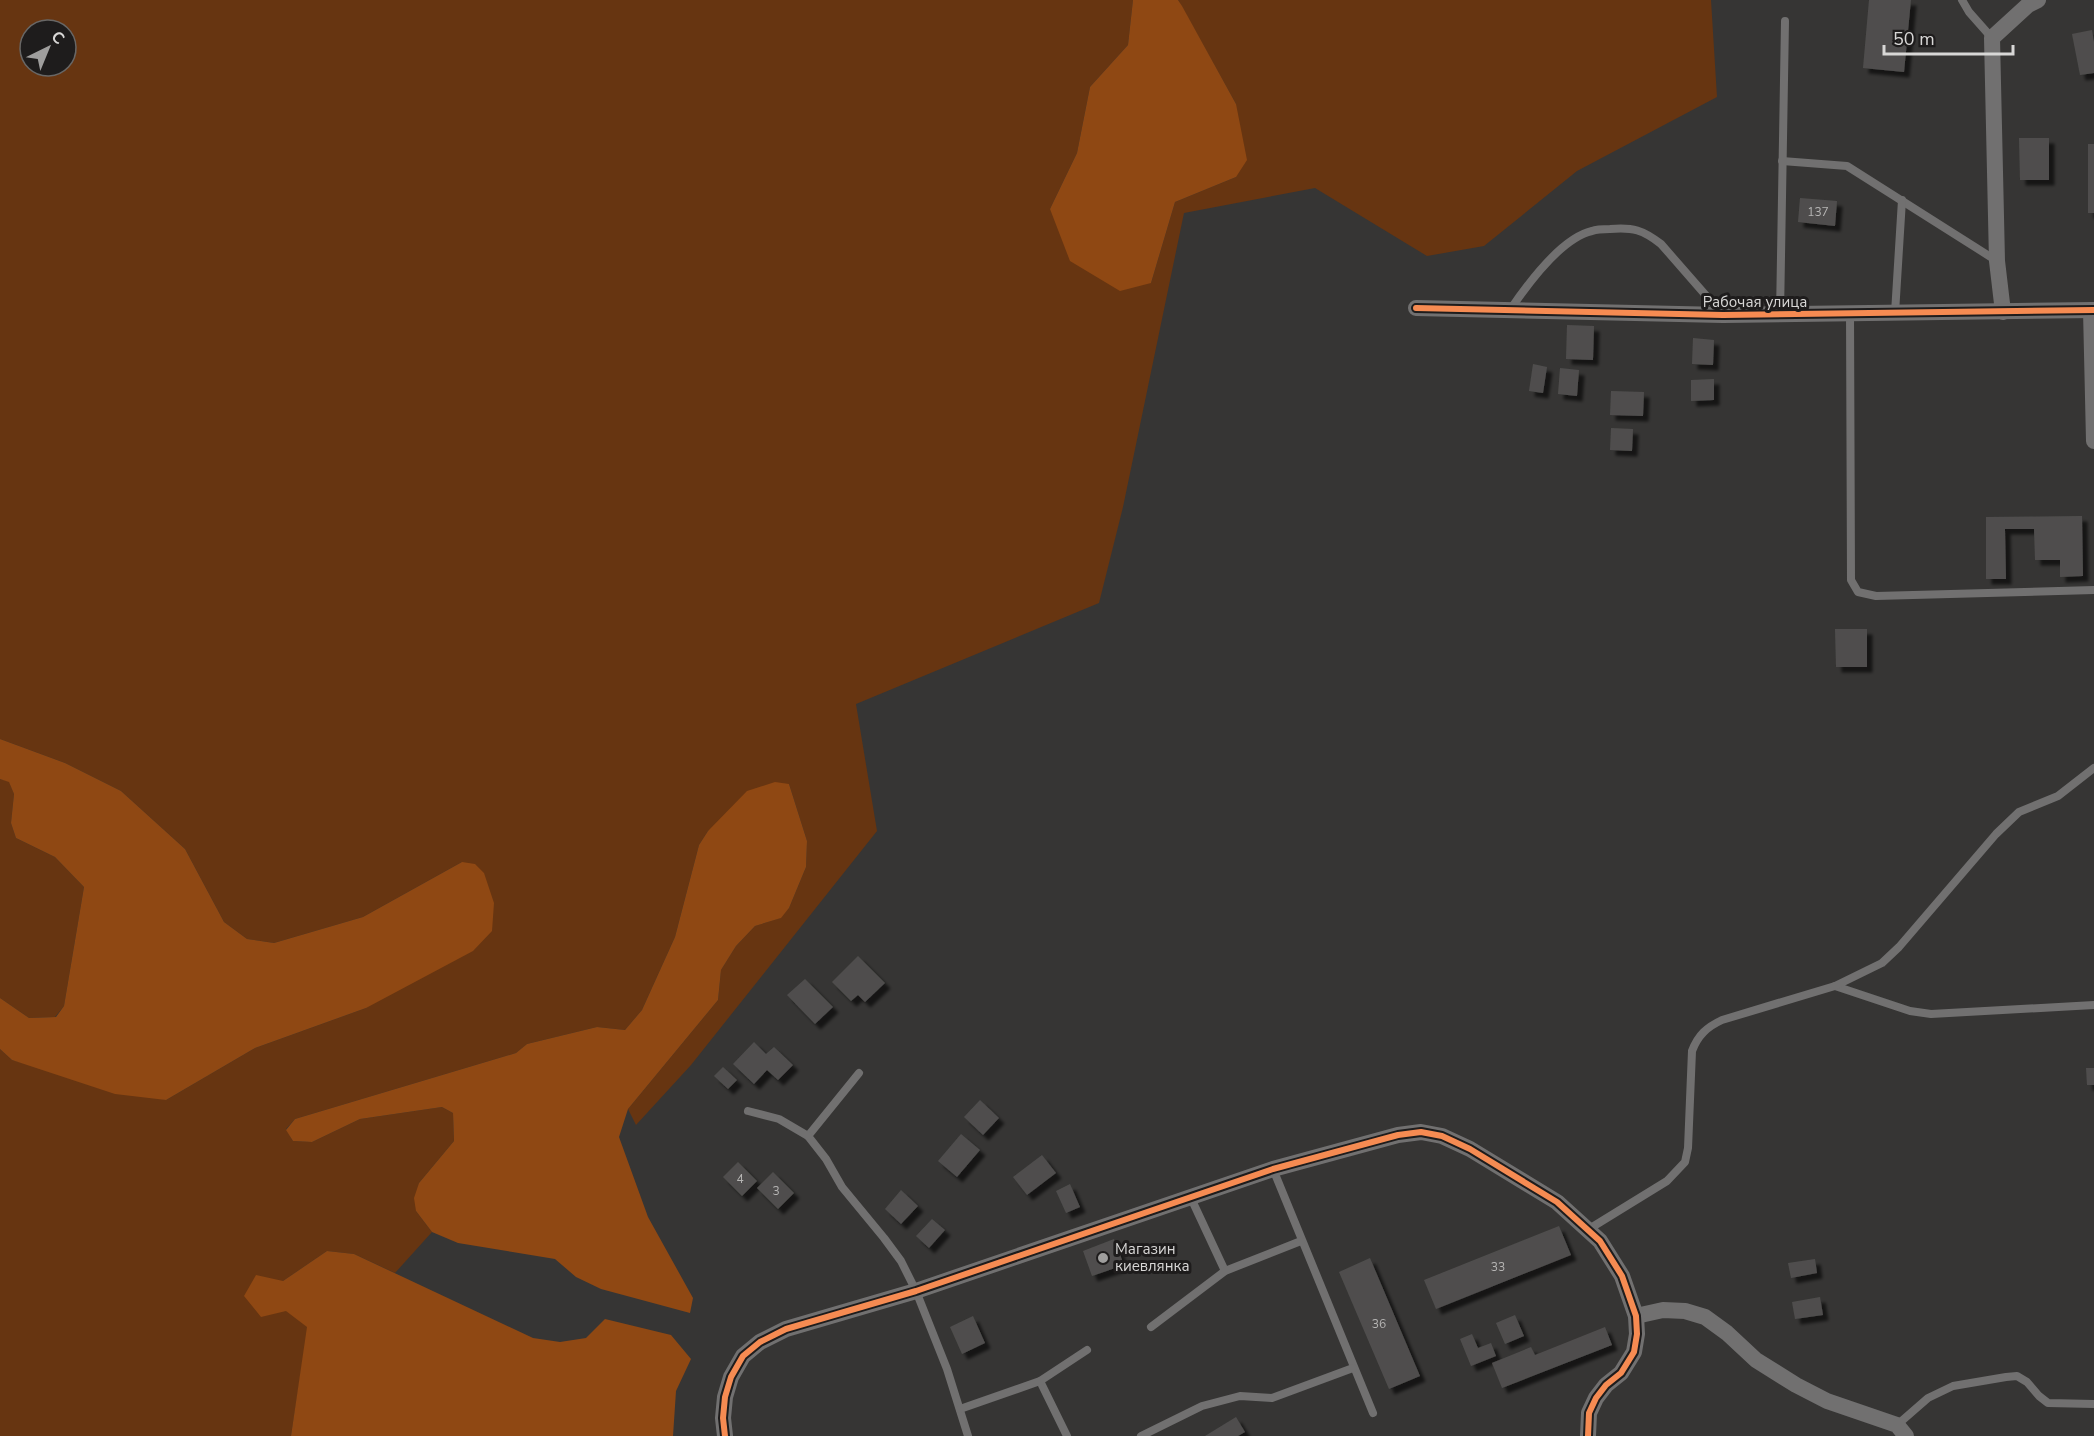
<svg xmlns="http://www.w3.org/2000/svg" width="2094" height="1436" font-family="'Nunito Sans',sans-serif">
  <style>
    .green { fill: #673511; fill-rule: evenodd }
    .forest { fill: #8f4813 }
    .building { fill: #4f4e4d; filter: url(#shadow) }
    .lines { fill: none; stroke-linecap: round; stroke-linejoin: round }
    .service { stroke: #717070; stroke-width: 8 }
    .minor { stroke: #717070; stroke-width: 16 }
    .cycleway-casing { stroke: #1e1c1c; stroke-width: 10 }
    .cycleway { stroke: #f68b52; stroke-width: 6 }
    .poi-dot { fill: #9f9e9d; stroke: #1e1c1c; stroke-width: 2 }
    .labels { text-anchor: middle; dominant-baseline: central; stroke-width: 6; stroke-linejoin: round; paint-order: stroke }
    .number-label { font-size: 12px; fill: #b6b5b4 }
    .street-label { font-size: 15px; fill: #d8d7d6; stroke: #1e1c1c }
    .poi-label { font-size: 15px; fill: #d8d7d6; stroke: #1e1c1c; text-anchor: start }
  </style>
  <defs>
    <filter id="shadow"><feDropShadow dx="5.5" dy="5.5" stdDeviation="1.5" flood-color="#0009"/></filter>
  </defs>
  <rect width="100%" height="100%" fill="#363534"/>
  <g class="green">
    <path d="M0 0H1133L1128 45 1090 87 1077 153 1050 209 1151 283 1175 202 1236 177V104L1178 0H1711L1717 97 1577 171 1484 246 1427 256 1315 188 1184 213 1123 507 1099 603 856 704 877 831 691 1065 636 1125 628 1109 718 1000 721 970 736 946 755 926 780 918 789 908 806 867 807 841 789 784 708 831 699 845 675 937 642 1010 625 1030 597 1027 527 1044 516 1053 295 1119 286 1129 293 1141 312 1142 360 1119 442 1107 453 1113 454 1141 419 1183 416 1211 432 1232 395 1273 354 1254 327 1251 283 1281 286 1310 308 1327 291 1436H0V1049L12 1060 166 1100 255 1048 366 1008 462 862 363 917 274 943 247 939 224 922 185 849 121 791 65 763 0 739ZM30 30H66V66H30Z"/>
    <path d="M0 779 9 781 14 794 11 823 16 838 55 857 84 887 64 1006 55 1017 29 1018 0 998Z"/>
  </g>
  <g class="forest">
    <path d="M1133 0H1178L1182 6 1236 104 1247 160 1236 177 1175 202 1151 283 1120 291 1070 261 1050 209 1077 153 1090 87 1128 45Z"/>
    <path d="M0 739 65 763 121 791 185 849 224 922 247 939 274 943 363 917 462 862 475 864 484 873 494 903 492 931 473 951 366 1008 255 1048 166 1100 115 1094 12 1060 0 1049V998L29 1018 56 1017 64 1006 84 887 55 857 16 838 11 823 14 794 9 782 0 779Z"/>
    <path d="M775 782 789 784 807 841 806 867 789 908 781 918 755 926 736 946 721 970 718 1000 628 1109 619 1137 648 1217 693 1298 690 1313 601 1289 576 1277 555 1259 458 1243 432 1232 416 1211 414 1198 419 1183 454 1141 453 1113 442 1107 360 1119 312 1142 293 1141 286 1130 295 1119 516 1053 527 1044 597 1027 625 1030 642 1010 675 937 699 845 708 831 747 791Z"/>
    <path d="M327 1251 354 1254 533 1338 560 1342 586 1338 605 1319 671 1335 691 1359 676 1391 673 1436H291L307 1327 286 1311 261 1317 244 1296 256 1275 283 1281Z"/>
  </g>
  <g class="building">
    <path d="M1869 0H1911L1904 72 1863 68Z"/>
    <path d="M2092 30 2094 42V73L2080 75 2072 34Z"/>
    <path d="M2019 138H2049V180H2020Z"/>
    <rect x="2088" y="144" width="6" height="69"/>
    <path d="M1800 198 1837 201 1835 226 1798 222Z"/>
    <path d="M1567 325 1594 326 1593 360 1566 359Z"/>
    <path d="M1693 338 1714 340 1713 365 1692 364Z"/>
    <path d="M1533 364 1547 367 1543 393 1529 391Z"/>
    <path d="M1560 368 1579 370 1577 396 1558 394Z"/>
    <path d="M1714 379V400L1691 401V380Z"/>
    <path d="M1611 391 1644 392 1643 416 1610 415Z"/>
    <path d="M1611 428 1633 429 1632 451 1610 450Z"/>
    <path d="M2082 516 2083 576 2060 577V560H2035L2034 529H2005L2006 579H1986V517Z"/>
    <path d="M1835 629H1867V667H1836Z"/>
    <path d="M858 956 885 983 865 1002 858 995 851 1001 832 982Z"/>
    <path d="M805 979 833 1007 815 1024 787 995Z"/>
    <path d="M754 1042 766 1054 774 1047 793 1065 778 1080 767 1070 754 1084 733 1064Z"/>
    <path d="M723 1067 737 1080 728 1089 714 1076Z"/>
    <path d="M2086 1068H2094V1085H2087Z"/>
    <path d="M980 1100 999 1118 983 1135 964 1117Z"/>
    <path d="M961 1134 980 1150 957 1177 938 1161Z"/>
    <path d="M1042 1155 1056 1173 1027 1195 1013 1177Z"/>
    <path d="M738 1162 757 1181 742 1196 723 1177Z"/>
    <path d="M773 1172 794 1193 778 1209 757 1188Z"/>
    <path d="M1070 1184 1080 1207 1066 1213 1056 1191Z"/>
    <path d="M901 1190 918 1206 901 1224 885 1209Z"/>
    <path d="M932 1219 945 1230 929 1248 916 1236Z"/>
    <path d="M1559 1226 1571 1255 1436 1309 1424 1280Z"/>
    <path d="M1114 1239 1124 1265 1092 1276 1083 1251Z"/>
    <path d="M1370 1258 1420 1376 1389 1389 1339 1272Z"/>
    <path d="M1815 1259 1817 1273 1791 1278 1788 1263Z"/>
    <path d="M1820 1297 1823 1315 1795 1319 1792 1302Z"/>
    <path d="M1515 1315 1524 1336 1505 1344 1496 1323Z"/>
    <path d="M973 1316 985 1343 962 1354 950 1327Z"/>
    <path d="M1605 1327 1612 1345 1502 1388 1492 1363 1531 1347 1535 1355Z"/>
    <path d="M1472 1334 1478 1348 1491 1343 1496 1356 1471 1366 1460 1339Z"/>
    <path d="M1236 1417 1245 1432 1238 1436H1205Z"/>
  </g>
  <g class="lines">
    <g class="service">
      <path d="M1962 0 1969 12 1992 38"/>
      <path d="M1782 161 1847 166 1997 261"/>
      <path d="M1510 310C1527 285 1561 238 1592 231 1597 229 1604 229 1610 229 1633 227 1643 230 1661 244L1723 315"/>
      <path d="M1850 313 1851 580 1858 592 1876 596 2094 590"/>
      <path d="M1895 313 1902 200"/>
      <path d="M1780 315 1785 21"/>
      <path d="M1835 986 1910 1011 1931 1014 2094 1005"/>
      <path d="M859 1073 808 1136 826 1159 842 1187 884 1238 901 1261 916 1291 947 1369 968 1436"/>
      <path d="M748 1111 779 1119 808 1136"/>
      <path d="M1273 1169 1373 1413"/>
      <path d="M1190 1196 1225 1271"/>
      <path d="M1589 1229 1667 1181 1685 1162 1688 1148 1692 1051C1698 1035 1707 1027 1722 1020L1835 986 1882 963 1899 947 1996 834 2019 812 2058 796 2094 768"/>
      <path d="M1151 1327 1225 1271 1301 1241"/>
      <path d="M1040 1381 1067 1436"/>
      <path d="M960 1409 1040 1381 1087 1350"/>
      <path d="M1897 1425 1928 1398 1953 1386 2006 1377 2017 1376 2027 1382 2039 1396 2048 1403 2094 1404"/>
      <path d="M1141 1436 1202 1406 1240 1396 1272 1398 1353 1368"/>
    </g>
    <g class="minor">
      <path d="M1416 308 1723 315 2094 310"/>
      <path d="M2091 310 2094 441"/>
      <path d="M2003 312 1997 261 1992 38 2028 5 2038 0"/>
      <path d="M1636 1316 1663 1310 1685 1311 1705 1317 1727 1333 1756 1360 1796 1385 1827 1401 1897 1425 1906 1436"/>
      <path d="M725 1436 723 1418 725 1397 731 1377 743 1356 760 1342 786 1329 916 1291 1273 1169 1398 1135 1421 1132 1442 1136 1470 1149 1557 1202 1600 1241 1622 1276 1636 1316 1637 1334 1634 1352 1621 1373 1606 1385 1596 1398 1589 1413 1588 1436"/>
    </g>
    <defs>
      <g id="cycleway">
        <path d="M1416 308 1723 315 2094 310"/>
        <path d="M725 1436 723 1418 725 1397 731 1377 743 1356 760 1342 786 1329 916 1291 1273 1169 1398 1135 1421 1132 1442 1136 1470 1149 1557 1202 1600 1241 1622 1276 1636 1316 1637 1334 1634 1352 1621 1373 1606 1385 1596 1398 1589 1413 1588 1436"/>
      </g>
    </defs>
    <use href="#cycleway" class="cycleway-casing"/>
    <use href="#cycleway" class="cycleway"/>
  </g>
  <circle class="poi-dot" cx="1103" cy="1258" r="6"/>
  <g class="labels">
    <g class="number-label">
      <text x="1818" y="212">137</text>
      <text x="740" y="1179">4</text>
      <text x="776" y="1191">3</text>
      <text x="1498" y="1267">33</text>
      <text x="1379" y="1324">36</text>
    </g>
    <g class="street-label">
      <text x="1755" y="302">Рабочая улица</text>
    </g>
    <g class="poi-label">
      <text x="1115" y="1249">Магазин<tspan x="1115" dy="17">киевлянка</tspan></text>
    </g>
  </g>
  <g transform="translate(48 48) rotate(43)"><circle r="28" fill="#1e1c1c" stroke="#686766" stroke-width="1.5"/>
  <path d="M0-4.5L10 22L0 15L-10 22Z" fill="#9f9e9d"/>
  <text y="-9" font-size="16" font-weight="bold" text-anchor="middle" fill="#d8d7d6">С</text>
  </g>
  <path d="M1884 45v9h129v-9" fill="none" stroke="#d8d7d6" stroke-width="3"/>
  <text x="1893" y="45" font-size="18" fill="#d8d7d6" stroke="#1e1c1c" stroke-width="4.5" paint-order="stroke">50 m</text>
</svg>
